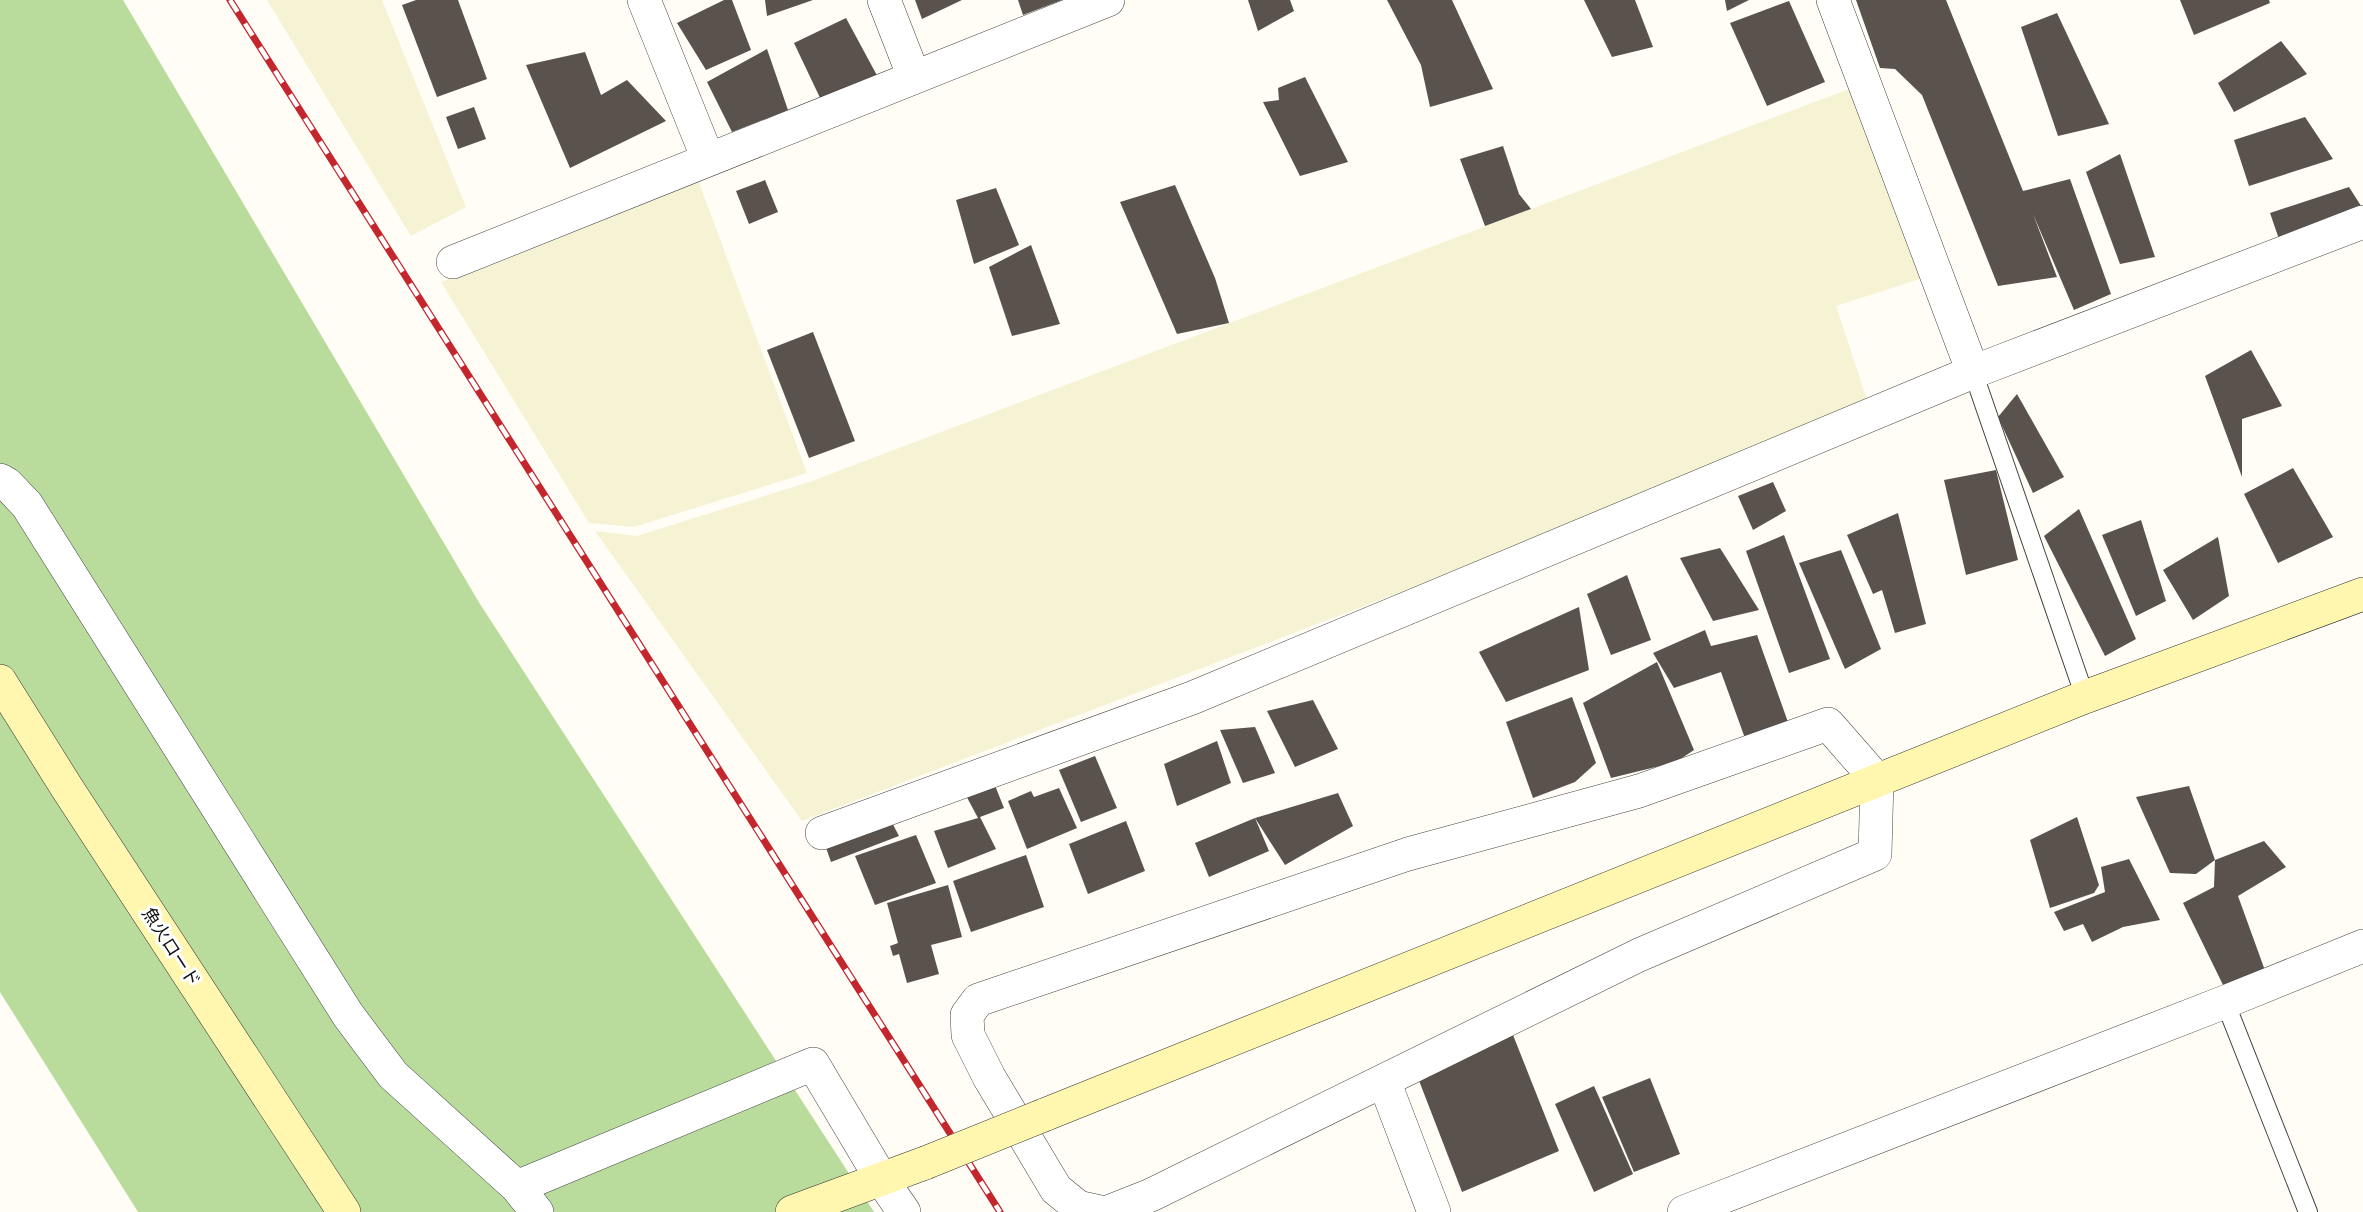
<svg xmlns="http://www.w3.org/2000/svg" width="2363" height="1212" font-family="'Libre Baskerville','Noto Sans JP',serif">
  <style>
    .farmland { fill: #f6f3d4 }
    .forest { fill: #b9dc9c }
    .building { fill: #5a524d }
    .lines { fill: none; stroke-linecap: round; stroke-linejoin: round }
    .lane-casing { stroke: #444; stroke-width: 20 }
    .street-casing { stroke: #444; stroke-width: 34 }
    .secondary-casing { stroke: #333; stroke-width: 34 }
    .lane { stroke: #fff; stroke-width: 18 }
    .street { stroke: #fff; stroke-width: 33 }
    .secondary { stroke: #fff6b0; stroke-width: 33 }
    .rail-casing { stroke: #c4262e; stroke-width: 7 }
    .rail { stroke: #fff; stroke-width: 4.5; stroke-dasharray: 14; stroke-linecap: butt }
    .secondary-bridge-casing { stroke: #333; stroke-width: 34; stroke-linecap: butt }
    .secondary-bridge { stroke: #fff6b0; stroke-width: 33 }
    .labels { text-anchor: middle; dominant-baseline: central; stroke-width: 6; stroke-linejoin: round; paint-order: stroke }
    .street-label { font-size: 18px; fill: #111; stroke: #fff }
  </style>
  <rect width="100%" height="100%" fill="#fffdf5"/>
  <g class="farmland">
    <path d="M267 0H382L466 207 411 236Z"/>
    <path d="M1862 84 1929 276 1836 306 1871 412 802 821 595 531 637 536 809 482Z"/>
    <path d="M698 180 807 473 634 527 589 523 441 282Z"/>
  </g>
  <path class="forest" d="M0 0H123L480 604 874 1212H138L0 992Z"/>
  <g class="building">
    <path d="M416 0H458L487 79 437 97 402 5Z"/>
    <path d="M724 0H732L751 50 706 70 677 23Z"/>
    <path d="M765 0H813L767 16Z"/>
    <path d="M915 0H962L922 19Z"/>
    <path d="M1018 0H1062L1023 15Z"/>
    <path d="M1248 0H1290L1294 11 1258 31Z"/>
    <path d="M1387 0H1452L1493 89 1430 107 1421 65Z"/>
    <path d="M1584 0H1635L1653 47 1612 57Z"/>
    <path d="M1725 0H1749L1727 11Z"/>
    <path d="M1856 0H1946L2023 191 2070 179 2111 294 2074 310 2033 214 2057 277 1998 286 1922 95 1895 69 1880 68Z"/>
    <path d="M2180 0H2269L2270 3 2194 35Z"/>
    <path d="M1789 1 1825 82 1767 106 1730 23Z"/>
    <path d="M2057 13 2109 124 2058 136 2021 27Z"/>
    <path d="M846 18 880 81 822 102 794 43Z"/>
    <path d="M2281 41 2307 74 2234 112 2218 83Z"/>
    <path d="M767 49 788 110 732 132 707 82Z"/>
    <path d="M585 52 601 95 627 80 666 121 570 168 526 65Z"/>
    <path d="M1305 77 1348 162 1300 176 1263 102 1279 100 1278 88Z"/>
    <path d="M474 107 486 139 458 149 446 117Z"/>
    <path d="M2305 117 2333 159 2249 186 2234 140Z"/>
    <path d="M1503 146 1519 194 1531 209 1485 226 1460 159Z"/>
    <path d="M2120 154 2155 257 2120 264 2086 172Z"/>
    <path d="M765 180 778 212 749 224 736 191Z"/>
    <path d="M1175 185 1215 278 1229 323 1177 334 1120 202Z"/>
    <path d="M2349 187 2363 209 2280 242 2270 213Z"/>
    <path d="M996 188 1019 245 974 264 956 200Z"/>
    <path d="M1031 245 1060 324 1012 336 989 267Z"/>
    <path d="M813 332 855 441 809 458 767 350Z"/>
    <path d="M2251 350 2282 406 2242 419V477L2205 376Z"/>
    <path d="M2017 394 2064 477 2033 493 1998 417Z"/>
    <path d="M2293 468 2333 537 2278 563 2244 494Z"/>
    <path d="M1996 470 2018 560 1966 575 1944 480Z"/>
    <path d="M1773 482 1786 511 1753 530 1738 496Z"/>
    <path d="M2079 509 2136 639 2105 656 2044 536Z"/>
    <path d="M1898 513 1926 624 1895 633 1882 590 1873 594 1847 535Z"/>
    <path d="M2141 520 2166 601 2136 616 2102 535Z"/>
    <path d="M1784 535 1830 659 1789 673 1746 551Z"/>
    <path d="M2218 537 2229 596 2193 620 2163 570Z"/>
    <path d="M1720 548 1759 610 1713 621 1680 558Z"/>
    <path d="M1841 550 1881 649 1845 669 1799 563Z"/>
    <path d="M1627 575 1651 640 1611 655 1587 594Z"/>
    <path d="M1579 607 1589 670 1506 702 1479 652Z"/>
    <path d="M1705 630 1711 646 1757 635 1789 725 1746 741 1721 672 1674 688 1653 653Z"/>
    <path d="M1657 662 1694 750 1676 762 1611 778 1583 703Z"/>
    <path d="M1572 697 1596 763 1575 782 1533 798 1506 722Z"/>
    <path d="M1313 700 1338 749 1295 767 1267 711Z"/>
    <path d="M1255 727 1275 773 1243 783 1220 730Z"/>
    <path d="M1217 741 1231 783 1177 806 1164 764Z"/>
    <path d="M1095 756 1117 808 1081 822 1059 770Z"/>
    <path d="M992 778 1004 808 980 817 996 849 948 868 934 831 978 818 963 790Z"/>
    <path d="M2189 786 2215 860 2196 874 2170 873 2136 797Z"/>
    <path d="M1059 788 1077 828 1027 849 1008 801 1031 791 1034 797Z"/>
    <path d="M1338 793 1353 826 1285 865 1255 818 1269 851 1209 877 1195 843 1255 818Z"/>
    <path d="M889 817 899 836 831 862 824 842Z"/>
    <path d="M2077 817 2099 885 2094 893 2050 908 2030 840Z"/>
    <path d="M1126 821 1145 871 1088 894 1069 844Z"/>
    <path d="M916 835 936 883 875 905 855 856Z"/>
    <path d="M2264 841 2286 867 2238 896 2267 976 2224 987 2183 903 2214 887 2215 860Z"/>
    <path d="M1026 855 1044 907 971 932 953 881Z"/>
    <path d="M2129 859 2160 920 2123 927 2092 942 2083 924 2064 931 2054 912 2105 892 2101 867Z"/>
    <path d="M948 885 962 937 931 945 939 974 907 983 899 954 893 956 890 946 898 943 887 903Z"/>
    <path d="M1513 1035 1559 1151 1462 1192 1418 1078Z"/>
    <path d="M1650 1078 1680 1154 1634 1172 1602 1097Z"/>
    <path d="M1594 1086 1633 1174 1594 1192 1555 1104Z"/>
  </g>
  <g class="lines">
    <defs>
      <g id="lane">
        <path d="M1973 372 2085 697"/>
        <path d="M2225 1002 2308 1212"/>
      </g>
      <g id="street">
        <path d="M644 0 708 159"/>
        <path d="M884 0 914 77"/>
        <path d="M1833 0 1973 372"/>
        <path d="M453 262 1108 0"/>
        <path d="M0 480 7 484 27 505 348 1015 393 1075 517 1187 537 1212"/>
        <path d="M822 833 1192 698 1973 372 2363 222"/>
        <path d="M1384 1081 1434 1212"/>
        <path d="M517 1187 813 1064 882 1180 904 1212"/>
        <path d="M1101 1212 1078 1207 1056 1189 989 1077 968 1035 967 1015 978 1000 1408 854 1639 791 1828 724 1877 780 1875 854 1639 955 1151 1195 1108 1212"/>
        <path d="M1684 1212 2225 1002 2363 946"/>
      </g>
      <g id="secondary">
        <path d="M0 681 67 788 344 1212"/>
        <path d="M1044 1115 2085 697 2363 594"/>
        <path d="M792 1212 925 1163"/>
      </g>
    </defs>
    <use href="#lane" class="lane-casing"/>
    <use href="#street" class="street-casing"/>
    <use href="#secondary" class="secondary-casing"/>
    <use href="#lane" class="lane"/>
    <use href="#street" class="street"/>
    <use href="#secondary" class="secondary"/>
    <defs>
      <path id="rail" d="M230 0 1000 1212"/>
    </defs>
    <use href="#rail" class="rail-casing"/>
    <use href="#rail" class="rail"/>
    <defs>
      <path id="secondary-bridge" d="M925 1163 1044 1115"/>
    </defs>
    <use href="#secondary-bridge" class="secondary-bridge-casing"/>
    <use href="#secondary-bridge" class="secondary-bridge"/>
  </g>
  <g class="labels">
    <g class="street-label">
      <text transform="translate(171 947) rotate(57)">魚火ロード</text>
    </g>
  </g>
</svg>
